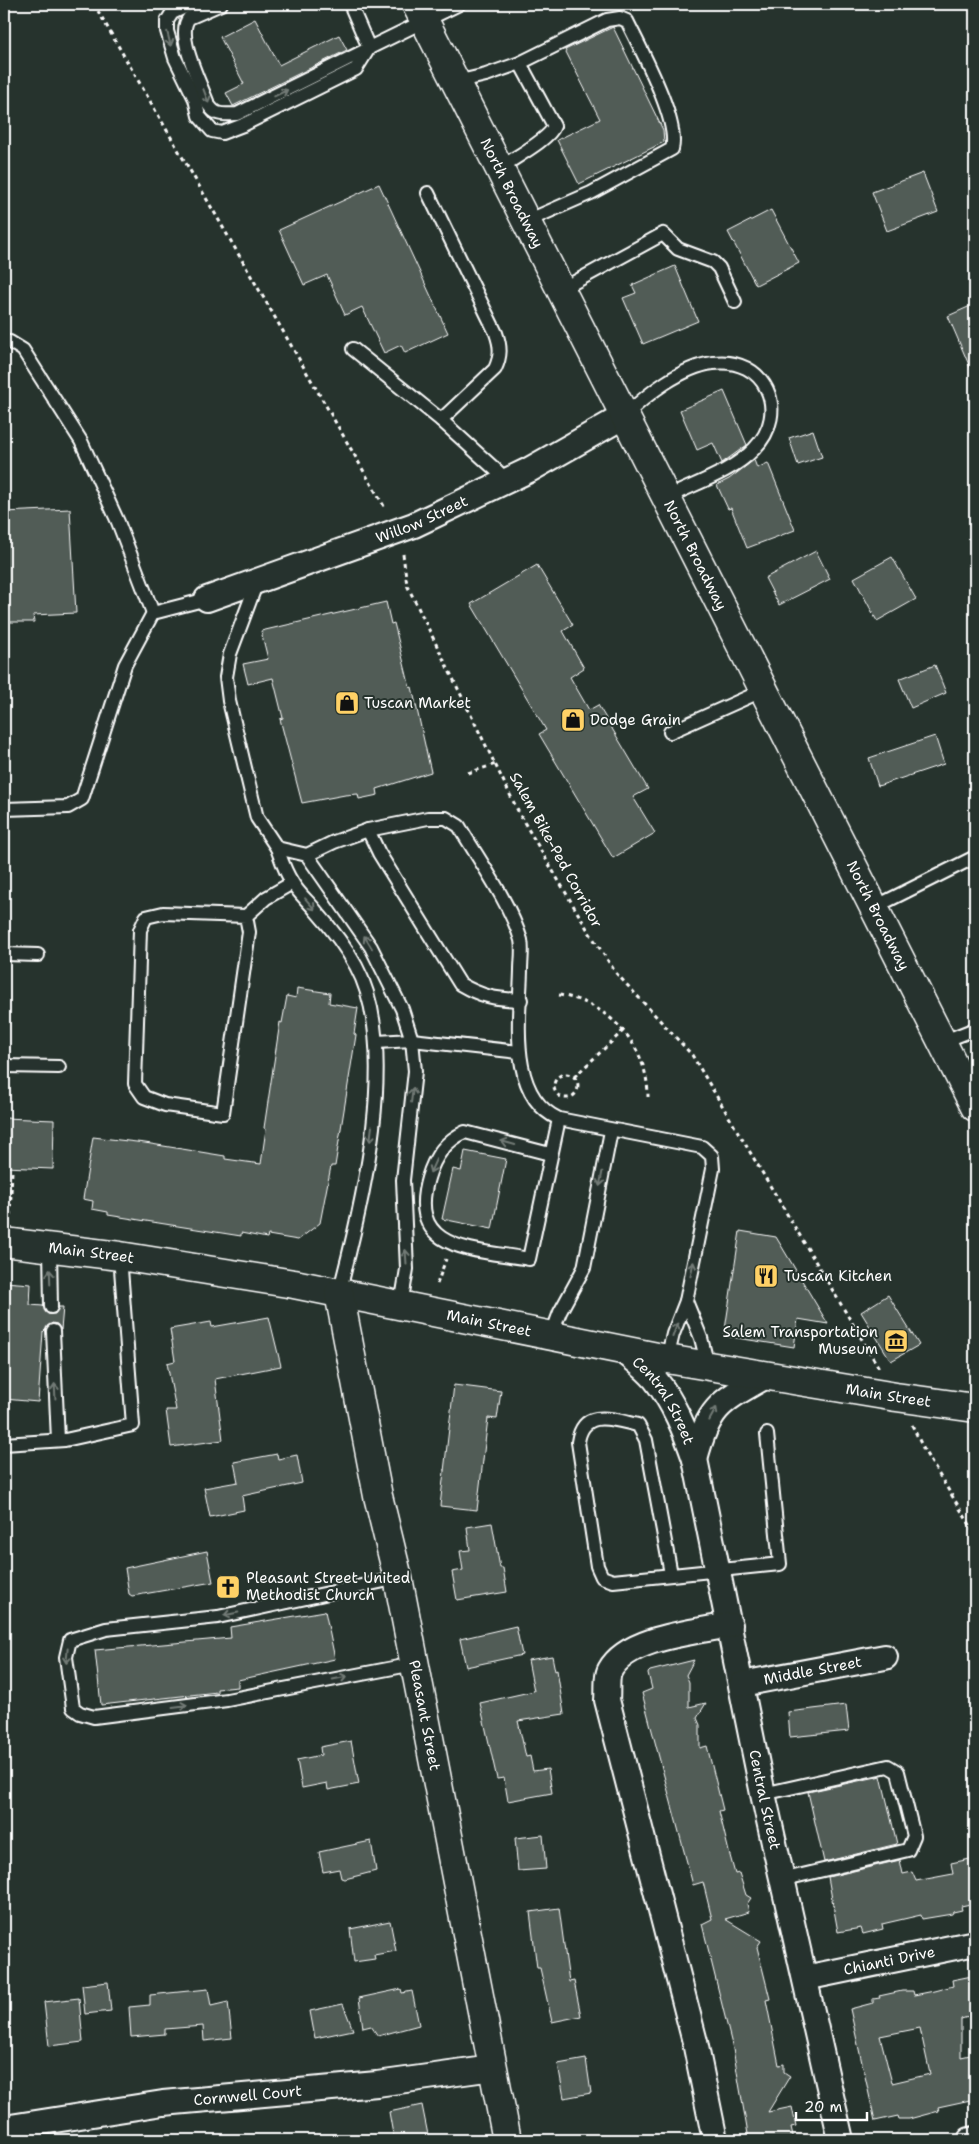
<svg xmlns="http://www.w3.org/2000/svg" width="979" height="2144" font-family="'Shantell Sans',sans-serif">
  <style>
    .building { fill: #515c57; stroke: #fff; fill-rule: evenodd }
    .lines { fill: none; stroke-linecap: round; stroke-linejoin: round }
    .service-casing { stroke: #fff; stroke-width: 16 }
    .minor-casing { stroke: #fff; stroke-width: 28 }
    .secondary-casing { stroke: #fff; stroke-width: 31 }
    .primary-casing { stroke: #fff; stroke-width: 31 }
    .path { stroke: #fff; stroke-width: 3; stroke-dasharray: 4 4; stroke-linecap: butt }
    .service { stroke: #26332d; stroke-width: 12 }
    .minor { stroke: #26332d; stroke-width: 24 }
    .secondary { stroke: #26332d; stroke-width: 28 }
    .primary { stroke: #26332d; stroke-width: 28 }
    .oneway { stroke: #727a76 }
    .labels { text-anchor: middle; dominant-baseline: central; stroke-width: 4; stroke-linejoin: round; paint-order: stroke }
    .street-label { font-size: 15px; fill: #fff; stroke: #26332d }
    .poi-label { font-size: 15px; fill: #fff; stroke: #26332d; text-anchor: start }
  </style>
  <rect width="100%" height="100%" fill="#26332d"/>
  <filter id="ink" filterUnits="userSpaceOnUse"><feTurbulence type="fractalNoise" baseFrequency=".02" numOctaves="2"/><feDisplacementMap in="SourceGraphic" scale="10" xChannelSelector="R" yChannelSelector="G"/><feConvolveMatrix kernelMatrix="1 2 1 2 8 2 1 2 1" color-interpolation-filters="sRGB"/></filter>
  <g filter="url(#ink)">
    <g class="building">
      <path d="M255 19 279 65 339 35 347 50 233 106 226 93 244 84 220 37Z"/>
      <path d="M613 27 663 130 664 142 579 184 557 140 600 119 565 50Z"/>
      <path d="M923 173 938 212 887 231 872 192Z"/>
      <path d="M379 184 448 333 405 353 401 345 384 353 362 307 345 315 327 275 304 285 279 230Z"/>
      <path d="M771 210 799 263 756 285 728 232Z"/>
      <path d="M675 266 698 321 643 344 623 298 636 293 632 285Z"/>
      <path d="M975 304V379L948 316Z"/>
      <path d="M724 391 747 445 722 463 713 443 697 450 680 410Z"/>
      <path d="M813 430 822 457 798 465 789 438Z"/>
      <path d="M754 460 757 468 768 463 795 530 747 548 731 508 728 509 717 485 729 479Z"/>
      <path d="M70 509 76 613 33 615 34 622H4V512Z"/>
      <path d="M816 551 830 579 779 605 765 578Z"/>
      <path d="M892 557 916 599 877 621 854 578Z"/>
      <path d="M537 565 573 625 563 631 584 668 570 677 589 710 598 705 648 789 633 797 655 833 613 858 539 734 546 730 471 604Z"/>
      <path d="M386 602 391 624 394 623 410 688 412 687 431 772 377 789 378 795 359 799 358 794 345 795 302 803 280 719 283 718 273 678 248 684 243 664 268 659 261 631Z"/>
      <path d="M935 665 946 693 911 708 899 679Z"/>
      <path d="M935 736 944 764 878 786 869 758Z"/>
      <path d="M297 988 330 993 329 1003 358 1008 354 1034 356 1035 335 1166H331L320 1223 298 1240 268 1235 267 1238 241 1233V1236L108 1215V1212L92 1209 93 1201 83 1199 93 1137 145 1143 225 1156V1159L261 1164 266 1129 264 1128 280 1022 282 1023 287 996 296 998Z"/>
      <path d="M4 1118 54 1120 53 1169 4 1167Z"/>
      <path d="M465 1151 506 1159 492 1229 442 1219 453 1169 461 1171Z"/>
      <path d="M740 1231 776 1237 828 1324 798 1319 794 1347 724 1336Z"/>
      <path d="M4 1282 31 1284 30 1305 43 1306 48 1314H55L59 1307H63L61 1330 57 1324 52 1323 43 1332 38 1402 4 1399Z"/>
      <path d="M888 1295 919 1345 891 1361 861 1312Z"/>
      <path d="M269 1317 281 1366 215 1379 223 1440 171 1447 166 1410H176L167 1363 175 1361 170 1329 211 1322 212 1327Z"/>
      <path d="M454 1385 501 1391 497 1419 488 1418 477 1510 440 1506Z"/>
      <path d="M277 1454 278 1459 297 1455 302 1483 242 1496 244 1510 210 1517 204 1488 238 1482 234 1462Z"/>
      <path d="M492 1523 500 1568H503L507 1592 457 1600 452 1572 463 1570 460 1551 470 1550 467 1527Z"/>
      <path d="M207 1551 213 1582 132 1596 129 1594 125 1568Z"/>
      <path d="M325 1611 335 1659 238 1680V1687L217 1689V1692L101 1705 95 1650 231 1638 230 1627Z"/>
      <path d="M516 1626 522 1655 466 1667 460 1639Z"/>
      <path d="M552 1656 555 1671 557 1670 564 1714 518 1721 526 1757 530 1756 533 1771 548 1769 552 1793 508 1801 504 1778 497 1779 480 1703 534 1691 528 1660Z"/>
      <path d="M694 1660 686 1675 689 1682V1707L706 1703 697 1718 700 1725V1748L707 1746 723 1810 719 1811 729 1852 735 1874 739 1873 746 1895 751 1898 747 1904 749 1912 725 1919 761 1941 757 1947 770 1999 766 2000 779 2065 784 2064V2072L790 2076 768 2112 792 2107 796 2126 791 2127 794 2140H749L733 2049 702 1924 712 1919 703 1882 693 1885 642 1693 652 1689 648 1673 650 1671Z"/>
      <path d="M846 1705 849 1731 790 1737 788 1712Z"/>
      <path d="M351 1741 359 1784 328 1790 327 1783 302 1788 297 1760 321 1755 320 1747Z"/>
      <path d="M881 1776 897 1844 824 1862 808 1792Z"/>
      <path d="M543 1835 546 1869 518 1871 515 1838Z"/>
      <path d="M371 1841 376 1871 345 1879 341 1878 339 1869 323 1872 319 1852Z"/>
      <path d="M975 1858V1903L961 1906 962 1910 953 1912 952 1914 922 1919 921 1915 882 1924 883 1929 863 1934 861 1928 838 1932 828 1877 900 1860 903 1874 912 1872 916 1881 953 1874 951 1863Z"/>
      <path d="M559 1908 569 1982 574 1981 581 2016 552 2022 540 1968H537L530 1912Z"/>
      <path d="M390 1921 396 1951 374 1955 375 1959 354 1962 350 1929Z"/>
      <path d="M972 1976 975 1994V2015L961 2019V2057L975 2054V2099L938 2107 939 2111 909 2119H899L898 2116 875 2121 850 2009 873 2003V1999L880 1998 879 1996 902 1991H913L914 1995 934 1991 953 1986 952 1980ZM920 2028 930 2074 892 2083 880 2036Z"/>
      <path d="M108 1982 111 2011 85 2014 82 1985Z"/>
      <path d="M208 1989 211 2006 228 2002 232 2038 204 2041 203 2026 165 2029V2034L131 2037 129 2007 150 2005V1995Z"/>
      <path d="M401 1989 402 1993 412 1991 419 2025 378 2036 371 2026 363 2028 359 1998Z"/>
      <path d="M79 1998 83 2042 49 2046 44 2002Z"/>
      <path d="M343 2004 353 2030 315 2038 310 2011Z"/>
      <path d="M586 2059 591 2093 564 2098 558 2064Z"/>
      <path d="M422 2105 429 2140H394L389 2112Z"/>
    </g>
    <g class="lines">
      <defs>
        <g id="service">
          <path d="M191 4 172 13 167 21V31L175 58 195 99 199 116 212 131 222 133 243 125 356 69 369 48"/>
          <path d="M221 4 189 18C175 35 201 84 208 104 216 117 223 114 237 114L366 50"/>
          <path d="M350 4 369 48 459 4"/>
          <path d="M456 82 486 75 520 63 607 20 620 18 627 21C640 48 680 121 672 149L591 193 527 221"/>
          <path d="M500 168C512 159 550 139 554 126L520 63"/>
          <path d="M428 193 496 333C501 347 501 356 495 369L441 420 508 481"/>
          <path d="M562 289 663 234 678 249 713 262 719 268 735 302"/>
          <path d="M4 342H10L23 350 81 441 118 522 153 613 207 599"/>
          <path d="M353 349 441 420"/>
          <path d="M626 415C647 394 682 367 713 363 765 356 791 412 754 449 732 472 696 483 668 497"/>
          <path d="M257 582 230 654 226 677 229 701 257 818 277 848 307 855 334 842 368 830 428 818H446L459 826C479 860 510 903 521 940 523 949 521 961 521 970 520 1017 507 1096 559 1119L702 1147 712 1156 713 1169 686 1301 701 1338 708 1366"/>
          <path d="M670 732 764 690"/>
          <path d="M4 809 68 807 82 799 125 665 153 613"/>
          <path d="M368 830 379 853 460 984C482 997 496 999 521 1000"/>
          <path d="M277 848C281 859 285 872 292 882 298 893 309 902 316 911 332 929 345 946 356 966 401 1048 362 1206 339 1293"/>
          <path d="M307 855 371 947 402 1009 412 1040 415 1071 403 1180 407 1269 401 1305"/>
          <path d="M875 907 975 857"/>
          <path d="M246 916 249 932 223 1113 165 1105 144 1097 135 1084 140 930 146 917 163 913 246 916 266 898 292 883"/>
          <path d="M4 954 38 955"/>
          <path d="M377 1042 412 1040 519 1052"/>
          <path d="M942 1042 975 1029"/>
          <path d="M4 1066 59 1067"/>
          <path d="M550 1154 465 1132C445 1141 434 1157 428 1178 406 1253 477 1249 529 1259L559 1119"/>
          <path d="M50 1247 51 1307"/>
          <path d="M53 1331 58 1440"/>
          <path d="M551 1336 560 1312 584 1268 611 1131"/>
          <path d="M667 1359 673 1334 686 1301"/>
          <path d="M4 1444 65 1440 133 1425 120 1256"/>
          <path d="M671 1574 646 1440 638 1425C614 1420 583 1407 578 1442L597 1566 602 1577 613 1581 780 1564 767 1434"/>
          <path d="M398 1578 218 1617 106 1629 70 1640 66 1657 73 1708 80 1713 94 1717 227 1700 414 1664"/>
          <path d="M763 1794 888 1766 898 1772 914 1836 908 1850 781 1880"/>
        </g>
        <g id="minor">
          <path id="s1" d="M207 599 414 525 529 470 626 415"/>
          <path id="s2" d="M623 1350C633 1359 646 1368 655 1379 674 1403 685 1430 695 1459L763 1794 841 2140"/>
          <path d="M695 1459C709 1406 720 1402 766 1376"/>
          <path id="s3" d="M742 1684 885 1657"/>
          <path id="s4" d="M805 1978 975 1943"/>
          <path id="s5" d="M4 2128 163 2103 377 2084 493 2068"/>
          <path d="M715 2140 695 2042 607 1700C608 1692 606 1677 610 1670 628 1637 696 1632 730 1625"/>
          <path d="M970 2140 975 2139"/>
        </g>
        <g id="secondary">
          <path id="s6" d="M4 1242 120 1256 294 1284 667 1359 896 1397 975 1408"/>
          <path id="s7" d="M339 1293 378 1496 398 1578 507 2140"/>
        </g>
        <g id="primary">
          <path id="s8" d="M416 4 975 1107"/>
        </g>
      </defs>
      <use href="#service" class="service-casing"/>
      <use href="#minor" class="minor-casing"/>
      <use href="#secondary" class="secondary-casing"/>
      <use href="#primary" class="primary-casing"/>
      <g class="path">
        <path d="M94 4 385 508"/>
        <path d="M403 554 407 585 521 817 589 932 616 973 692 1055 879 1368"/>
        <path d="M468 773 496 764"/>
        <path d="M559 995C609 1003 648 1045 648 1097"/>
        <circle cx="566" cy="1086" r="12"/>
        <path d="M574 1077 624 1030"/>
        <path d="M10 1216 12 1171"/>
        <path d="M437 1284 446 1259"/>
        <path d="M912 1425 925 1452 975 1533"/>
      </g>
      <use href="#service" class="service"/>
      <use href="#minor" class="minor"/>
      <use href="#secondary" class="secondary"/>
      <use href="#primary" class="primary"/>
    </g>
    <defs><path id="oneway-shaft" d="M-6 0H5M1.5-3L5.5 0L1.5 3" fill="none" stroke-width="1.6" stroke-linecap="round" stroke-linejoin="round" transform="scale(1.25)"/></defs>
    <g class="oneway">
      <use href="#oneway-shaft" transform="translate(169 39) rotate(76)"/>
      <use href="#oneway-shaft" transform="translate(281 93) rotate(-26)"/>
      <use href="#oneway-shaft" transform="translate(206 96) rotate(69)"/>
      <use href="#oneway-shaft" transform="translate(310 904) rotate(49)"/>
      <use href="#oneway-shaft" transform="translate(368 942) rotate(-122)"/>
      <use href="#oneway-shaft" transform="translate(412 1095) rotate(-83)"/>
      <use href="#oneway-shaft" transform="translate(371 1134) rotate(97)"/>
      <use href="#oneway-shaft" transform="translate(508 1143) rotate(-164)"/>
      <use href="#oneway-shaft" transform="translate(433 1166) rotate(114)"/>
      <use href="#oneway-shaft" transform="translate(601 1179) rotate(101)"/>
      <use href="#oneway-shaft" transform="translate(406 1257) rotate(-94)"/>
      <use href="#oneway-shaft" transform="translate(692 1269) rotate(-78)"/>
      <use href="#oneway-shaft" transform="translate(50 1277) rotate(-92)"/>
      <use href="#oneway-shaft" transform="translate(675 1330) rotate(-70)"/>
      <use href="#oneway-shaft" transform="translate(55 1391) rotate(-93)"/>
      <use href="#oneway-shaft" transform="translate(713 1414) rotate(-61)"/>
      <use href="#oneway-shaft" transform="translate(231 1614) rotate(168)"/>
      <use href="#oneway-shaft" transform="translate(67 1656) rotate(95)"/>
      <use href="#oneway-shaft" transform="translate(340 1678) rotate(-11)"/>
      <use href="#oneway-shaft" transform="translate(180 1706) rotate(-7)"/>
    </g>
  </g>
  <defs>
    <symbol id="shop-square" viewBox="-11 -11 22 22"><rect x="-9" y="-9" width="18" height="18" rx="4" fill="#ffd166" stroke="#26332d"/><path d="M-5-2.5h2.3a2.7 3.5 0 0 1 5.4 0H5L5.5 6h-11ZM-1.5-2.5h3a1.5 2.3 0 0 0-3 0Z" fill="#111"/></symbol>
    <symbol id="restaurant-square" viewBox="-11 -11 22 22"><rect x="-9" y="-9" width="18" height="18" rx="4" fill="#ffd166" stroke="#26332d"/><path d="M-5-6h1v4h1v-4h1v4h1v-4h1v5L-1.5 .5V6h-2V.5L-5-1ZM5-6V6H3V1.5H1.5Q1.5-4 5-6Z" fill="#111"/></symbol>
    <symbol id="museum-square" viewBox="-11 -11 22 22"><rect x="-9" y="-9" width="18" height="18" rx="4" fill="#ffd166" stroke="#26332d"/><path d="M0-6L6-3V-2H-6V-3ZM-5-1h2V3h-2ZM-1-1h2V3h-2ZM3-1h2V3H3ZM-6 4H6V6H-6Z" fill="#111"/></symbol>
    <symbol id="church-square" viewBox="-11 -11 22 22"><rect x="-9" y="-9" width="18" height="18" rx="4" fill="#ffd166" stroke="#26332d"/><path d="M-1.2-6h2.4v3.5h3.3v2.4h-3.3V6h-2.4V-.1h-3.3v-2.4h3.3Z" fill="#111"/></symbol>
  </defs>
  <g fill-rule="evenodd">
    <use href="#shop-square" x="333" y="689" width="28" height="28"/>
    <use href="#shop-square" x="559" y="706" width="28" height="28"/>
    <use href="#restaurant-square" x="752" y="1262" width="28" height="28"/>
    <use href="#museum-square" x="882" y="1327" width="28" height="28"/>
    <use href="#church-square" x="214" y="1573" width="28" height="28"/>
  </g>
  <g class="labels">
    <g class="street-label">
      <text stroke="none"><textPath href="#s8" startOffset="212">North Broadway</textPath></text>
      <text stroke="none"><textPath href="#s1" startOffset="229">Willow Street</textPath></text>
      <text stroke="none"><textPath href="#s8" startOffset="618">North Broadway</textPath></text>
      <text transform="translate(556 850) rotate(61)">Salem Bike-Ped Corridor</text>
      <text stroke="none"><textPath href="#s8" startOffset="1022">North Broadway</textPath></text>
      <text stroke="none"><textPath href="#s6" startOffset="88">Main Street</textPath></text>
      <text stroke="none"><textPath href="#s6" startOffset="492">Main Street</textPath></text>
      <text stroke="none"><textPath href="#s6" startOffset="898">Main Street</textPath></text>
      <text stroke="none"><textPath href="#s2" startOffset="66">Central Street</textPath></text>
      <text stroke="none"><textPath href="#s3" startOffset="72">Middle Street</textPath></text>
      <text stroke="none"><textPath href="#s7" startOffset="431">Pleasant Street</textPath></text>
      <text stroke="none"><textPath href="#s2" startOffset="481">Central Street</textPath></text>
      <text stroke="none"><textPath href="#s4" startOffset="86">Chianti Drive</textPath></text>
      <text stroke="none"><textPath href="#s5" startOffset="246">Cornwell Court</textPath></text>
    </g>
    <g class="poi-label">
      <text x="364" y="703">Tuscan Market</text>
      <text x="590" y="720">Dodge Grain</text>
      <text x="784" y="1276">Tuscan Kitchen</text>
      <text x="878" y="1332" text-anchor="end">Salem Transportation<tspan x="878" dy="17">Museum</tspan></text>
      <text x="246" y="1578">Pleasant Street United<tspan x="246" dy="17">Methodist Church</tspan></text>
    </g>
  </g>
  <rect width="979" height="2144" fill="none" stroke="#26332d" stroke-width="20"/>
  <rect x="10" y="10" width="959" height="2124" fill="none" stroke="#fff" stroke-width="2" filter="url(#ink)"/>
  <path d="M796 2112v8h71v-8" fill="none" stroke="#ffffff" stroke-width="2.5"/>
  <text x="804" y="2112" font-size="15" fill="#ffffff" stroke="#26332d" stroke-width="4" paint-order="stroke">20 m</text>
</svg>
